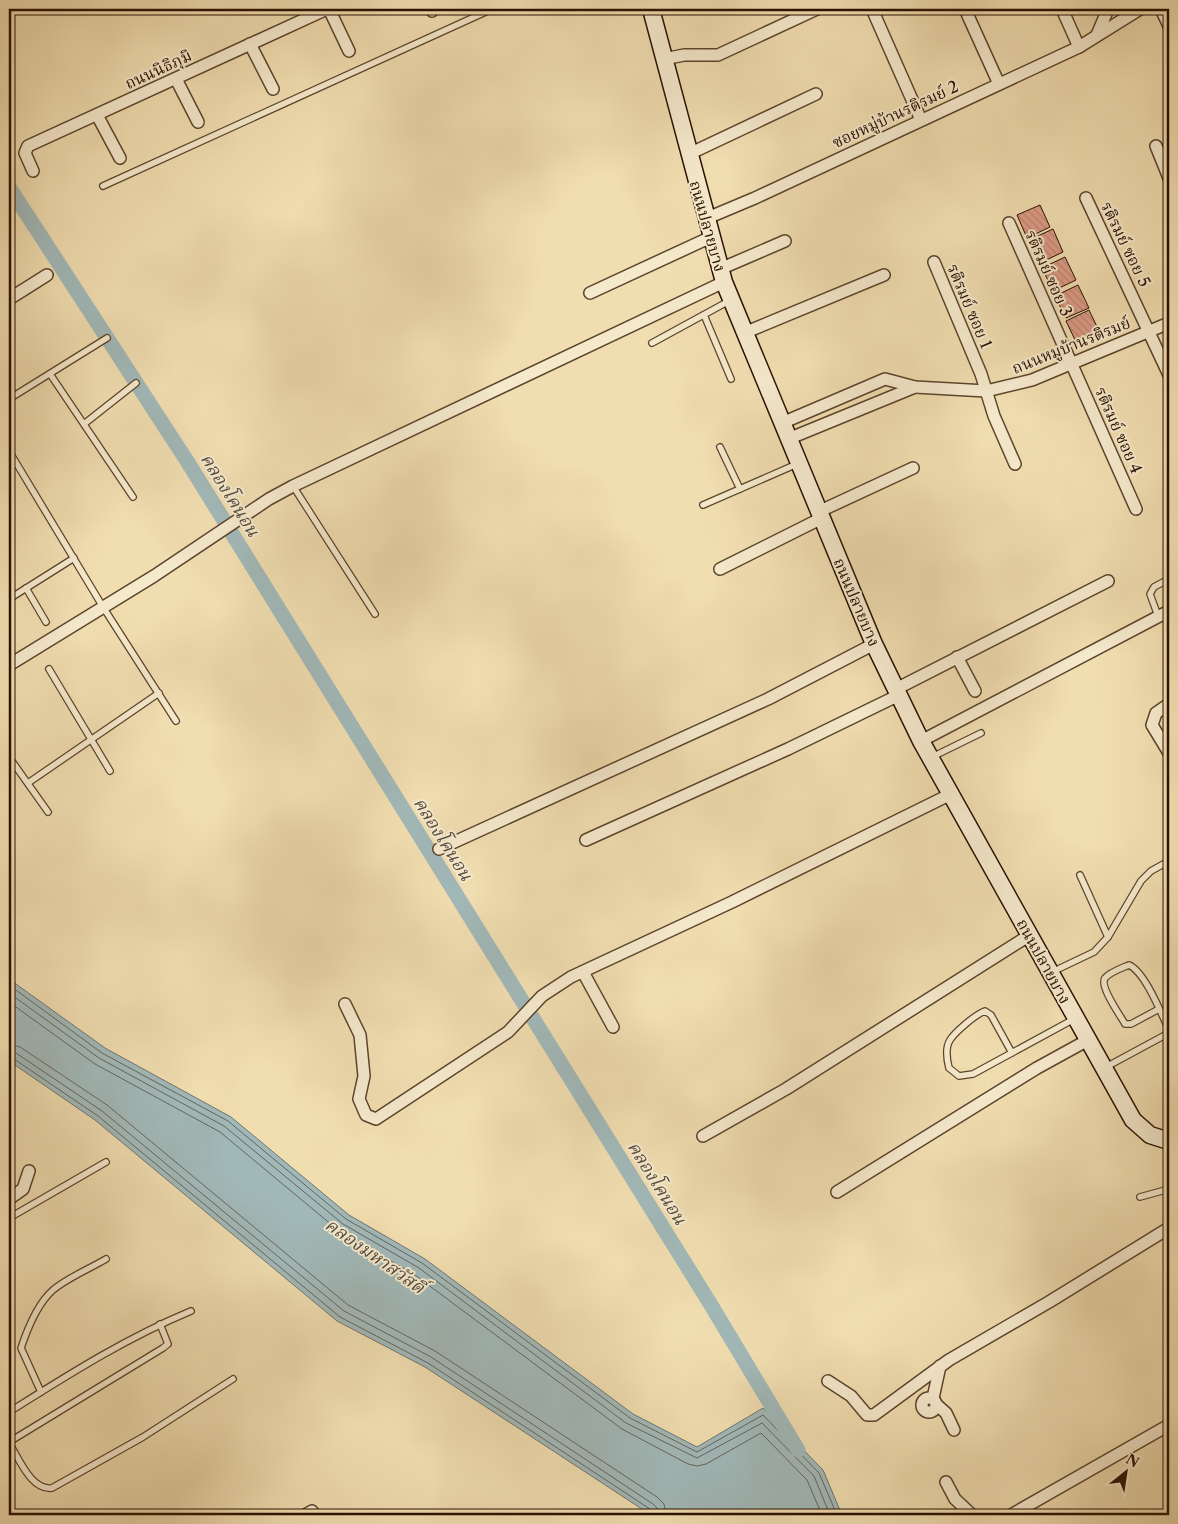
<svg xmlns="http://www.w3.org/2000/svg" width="1178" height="1524" font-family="'Libre Caslon Text','Noto Serif Thai',serif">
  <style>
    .water { fill: #a1b8b8; stroke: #71756e }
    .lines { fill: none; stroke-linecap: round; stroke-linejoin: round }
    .shore { stroke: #66645c; stroke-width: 1 }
    .canal { stroke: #a1b8b8; stroke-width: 15 }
    .building { fill: url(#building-back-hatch); stroke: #2a1100 }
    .lane-casing { stroke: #5c442c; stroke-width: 8 }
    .street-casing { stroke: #5c442c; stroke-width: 14 }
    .secondary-casing { stroke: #2a1100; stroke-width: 19 }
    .lane { stroke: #f5e9cc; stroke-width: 5.5 }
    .street { stroke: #f5e9cc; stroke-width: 11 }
    .secondary { stroke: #f5e9cc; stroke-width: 16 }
    .labels { text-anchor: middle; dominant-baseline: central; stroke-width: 4; stroke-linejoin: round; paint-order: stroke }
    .street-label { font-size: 16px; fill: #2a1100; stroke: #f5e9cc }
    .water-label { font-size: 18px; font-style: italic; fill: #544b40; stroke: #f5e9cc }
  </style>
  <defs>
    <pattern id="building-back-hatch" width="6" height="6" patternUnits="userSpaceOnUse" patternTransform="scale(1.25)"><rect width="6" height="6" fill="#dc9c87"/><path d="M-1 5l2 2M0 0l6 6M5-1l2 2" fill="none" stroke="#bd8573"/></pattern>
  </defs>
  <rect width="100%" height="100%" fill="#f0ddb0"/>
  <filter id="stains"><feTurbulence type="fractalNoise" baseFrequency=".004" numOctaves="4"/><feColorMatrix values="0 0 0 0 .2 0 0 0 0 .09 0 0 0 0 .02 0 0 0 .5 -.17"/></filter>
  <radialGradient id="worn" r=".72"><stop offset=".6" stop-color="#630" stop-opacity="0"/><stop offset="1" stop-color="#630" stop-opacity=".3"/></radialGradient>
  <path class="water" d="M9 979 105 1048 231 1117 349 1215 425 1259 633 1414 697 1447 763 1408 823 1470 842 1515H651L425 1367 337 1321 95 1120 9 1061Z"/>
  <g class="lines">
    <g class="shore">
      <path d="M9 985 102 1053 228 1121 346 1219 422 1263 630 1418 697 1452 763 1415 819 1473 837 1515"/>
      <path d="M9 993 99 1058 224 1126 343 1224 419 1268 626 1423 697 1458 762 1423 814 1476 830 1515"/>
      <path d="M9 1002 95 1064 220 1132 338 1230 415 1275 622 1429 688 1464 697 1466 706 1464 761 1433 807 1480 822 1515"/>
      <path d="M9 1044 20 1047 107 1105 348 1305 435 1351 657 1497 664 1504 666 1515"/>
      <path d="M9 1051 16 1053 102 1111 344 1311 431 1357 653 1504 658 1509 659 1515"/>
      <path d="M9 1058 14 1059 98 1116 340 1317 428 1363 650 1509 652 1515"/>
    </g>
    <path class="canal" d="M9 187 187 461 711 1305 798 1450"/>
  </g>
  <g class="building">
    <path d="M1040 205 1050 227 1027 238 1017 215Z"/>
    <path d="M1053 229 1063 252 1040 263 1029 240Z"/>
    <path d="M1065 257 1076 280 1053 291 1042 268Z"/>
    <path d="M1078 285 1089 308 1066 318 1055 296Z"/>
    <path d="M1089 310 1100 333 1077 344 1066 321Z"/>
  </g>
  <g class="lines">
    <defs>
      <g id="lane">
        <path d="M103 186 492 9"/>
        <path d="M704 315 731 379"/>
        <path d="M652 343 729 301"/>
        <path d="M50 374 133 497"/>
        <path d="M9 399 107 338"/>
        <path d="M84 424 136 383"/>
        <path d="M720 447 740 489"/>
        <path d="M9 451 103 607 176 721"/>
        <path d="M293 486 375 614"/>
        <path d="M703 505 797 464"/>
        <path d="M26 588 46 622"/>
        <path d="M9 599 74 558"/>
        <path d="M1158 616 1150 594 1154 587 1169 579"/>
        <path d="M49 669 110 771"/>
        <path d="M9 757 48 812"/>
        <path d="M932 757 981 733"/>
        <path d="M28 783 159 693"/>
        <path d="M1080 875 1108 937"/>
        <path d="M1052 972 1094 952 1108 937 1141 881 1151 871 1169 861"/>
        <path d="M1159 1009 1131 1024H1125C1120 1015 1099 986 1105 978 1110 972 1122 968 1129 965 1145 972 1161 1013 1169 1030"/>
        <path d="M1012 1053 991 1015 985 1011C976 1014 955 1032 950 1040 945 1048 947 1060 949 1068L959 1076 973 1074 1074 1019"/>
        <path d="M1106 1067 1169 1033"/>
        <path d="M1140 1197 1169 1189"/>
        <path d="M9 1218 106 1162"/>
        <path d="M41 1392 21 1348C27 1330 38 1303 53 1290 67 1278 89 1269 106 1259"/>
        <path d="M9 1412C68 1375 126 1338 191 1311"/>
        <path d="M9 1442 163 1348 168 1344 160 1324"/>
        <path d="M9 1443C19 1458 31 1491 52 1488L143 1437 233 1379"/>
      </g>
      <g id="street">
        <path d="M329 9 349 51"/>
        <path d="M431 9 432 11"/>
        <path d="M872 9 921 120"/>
        <path d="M965 9 999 84"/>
        <path d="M1062 9 1079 47"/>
        <path d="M1161 9 1169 26"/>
        <path d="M1097 35 1108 9"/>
        <path d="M250 44 273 89"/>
        <path d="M664 59 684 55H718L817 9"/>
        <path d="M176 79 198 122"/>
        <path d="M97 115 120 158"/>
        <path d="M1156 146 1169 178"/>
        <path d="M689 154 816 94"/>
        <path d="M33 171 25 153 28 146 327 9"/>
        <path d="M1086 198 1169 375"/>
        <path d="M705 219 755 198 1079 47 1140 9"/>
        <path d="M1009 223 1136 509"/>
        <path d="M934 262 981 374 994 416 1015 464"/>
        <path d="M720 269 785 241"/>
        <path d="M590 293 711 237"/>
        <path d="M9 299 47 275"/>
        <path d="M744 333 884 275"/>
        <path d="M782 423 885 379 915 387 986 391 1032 380 1169 323"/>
        <path d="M788 439 915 387"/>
        <path d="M818 512 913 468"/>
        <path d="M720 569 820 519"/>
        <path d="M957 657 975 691"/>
        <path d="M9 665 154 576 269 499 293 486 724 282"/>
        <path d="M896 689 1108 581"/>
        <path d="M1169 704 1156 713 1152 725 1169 753"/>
        <path d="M921 741 1169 611"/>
        <path d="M586 840 788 749 899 695"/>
        <path d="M439 849 768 699 874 644"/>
        <path d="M583 972 613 1027"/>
        <path d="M345 1004 360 1035 364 1076 359 1099 366 1115 376 1119 508 1032 542 996 571 977 732 902 951 794"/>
        <path d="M703 1136 786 1089 1030 935"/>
        <path d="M837 1192 1037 1068 1088 1040"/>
        <path d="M9 1199 23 1189 29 1171"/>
        <path d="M828 1381 851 1396 867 1415H874L949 1360 1049 1302 1169 1228"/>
        <circle cx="929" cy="1405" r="7"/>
        <path d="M933 1398 940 1366"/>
        <path d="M937 1405 946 1413 954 1430"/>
        <path d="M946 1482 955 1499 972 1515"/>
        <path d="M305 1515 312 1511"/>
        <path d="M1011 1515 1169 1425"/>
      </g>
      <path id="secondary" d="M651 9 724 282 874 644 921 741 1133 1120 1150 1135 1169 1141"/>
    </defs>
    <use href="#lane" class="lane-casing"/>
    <use href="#street" class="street-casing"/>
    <use href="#secondary" class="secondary-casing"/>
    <use href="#lane" class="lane"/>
    <use href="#street" class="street"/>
    <use href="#secondary" class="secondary"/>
  </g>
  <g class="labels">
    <g class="street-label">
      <text transform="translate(158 69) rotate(-25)">ถนนนิธิภุมิ</text>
      <text transform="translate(895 114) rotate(-25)">ซอยหมู่บ้านรติรมย์ 2</text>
      <text transform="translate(708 226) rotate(74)">ถนนปลายบาง</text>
      <text transform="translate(1126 244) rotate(64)">รติรมย์ ซอย 5</text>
      <text transform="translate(1049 273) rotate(66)">รติรมย์ ซอย 3</text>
      <text transform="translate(970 306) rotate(67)">รติรมย์ ซอย 1</text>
      <text transform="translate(1071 345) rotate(-22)">ถนนหมูบ้านรติรมย์</text>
      <text transform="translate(1119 430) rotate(66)">รติรมย์ ซอย 4</text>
      <text transform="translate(857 602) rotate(67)">ถนนปลายบาง</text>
      <text transform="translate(1044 961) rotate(61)">ถนนปลายบาง</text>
    </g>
    <g class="water-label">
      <text transform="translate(230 495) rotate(58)">คลองโคนอน</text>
      <text transform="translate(443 839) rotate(58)">คลองโคนอน</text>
      <text transform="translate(657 1183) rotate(58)">คลองโคนอน</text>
      <text transform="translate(375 1256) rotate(35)">คลองมหาสวัสดิ์</text>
    </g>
  </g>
  <rect width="1178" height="1524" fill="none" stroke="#f0ddb0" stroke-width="30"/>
  <rect x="10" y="10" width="1158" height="1504" fill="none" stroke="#2a1100" stroke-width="2.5"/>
  <rect x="15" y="15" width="1148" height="1494" fill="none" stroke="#2a1100"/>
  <g transform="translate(1126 1472) rotate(30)" stroke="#f5e9cc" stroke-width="4" paint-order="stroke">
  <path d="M0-4L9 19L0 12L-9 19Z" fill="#2a1100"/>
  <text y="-8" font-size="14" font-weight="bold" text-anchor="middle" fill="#2a1100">N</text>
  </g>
  <rect width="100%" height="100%" filter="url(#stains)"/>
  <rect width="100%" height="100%" fill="url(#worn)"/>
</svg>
